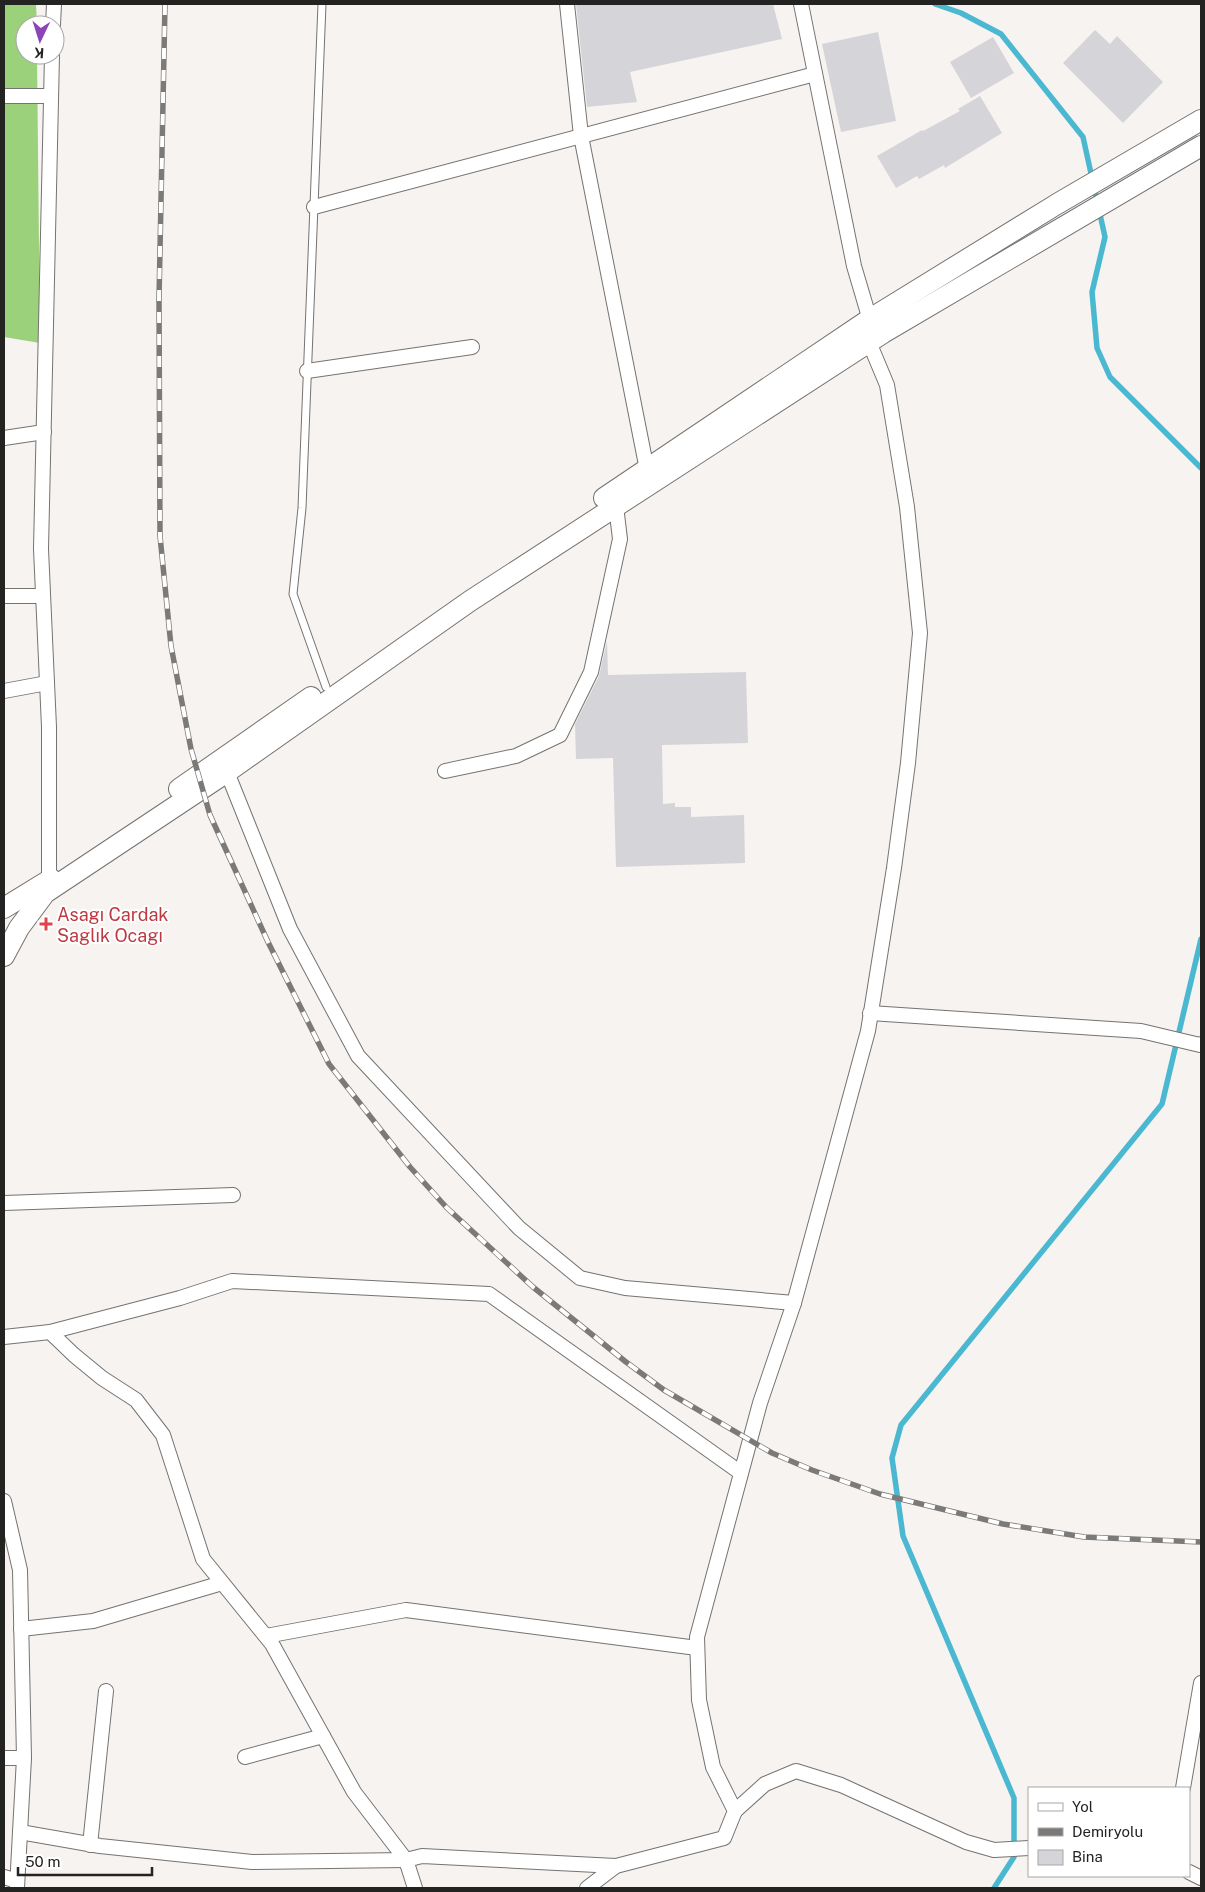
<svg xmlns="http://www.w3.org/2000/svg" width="1205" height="1892" font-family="'Public Sans',sans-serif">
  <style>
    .forest { fill: #9ad17a }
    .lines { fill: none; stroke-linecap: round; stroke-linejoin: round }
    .stream { stroke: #4bb8d1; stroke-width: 5.5 }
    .building { fill: #d5d4d8 }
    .lane-casing { stroke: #757370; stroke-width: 9 }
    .street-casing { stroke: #757370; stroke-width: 16 }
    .secondary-casing { stroke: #757370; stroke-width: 22 }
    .lane { stroke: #fff; stroke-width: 7 }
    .street { stroke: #fff; stroke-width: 14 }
    .secondary { stroke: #fff; stroke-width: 20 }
    .rail-casing { stroke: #7c7a78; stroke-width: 5.5 }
    .rail { stroke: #fff; stroke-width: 4; stroke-dasharray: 11; stroke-linecap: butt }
    .health-dot { fill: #e0444e; stroke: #fff; stroke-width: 2 }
    .labels { text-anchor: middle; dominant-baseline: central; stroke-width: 4; stroke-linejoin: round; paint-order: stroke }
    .health-label { font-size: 18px; fill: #be3a42; stroke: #fff; text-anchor: start }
  </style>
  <rect width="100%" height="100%" fill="#f6f3f0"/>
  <path class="forest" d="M4 4H36L37 25H25V55H37L40 343 4 337Z"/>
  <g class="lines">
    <g class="stream">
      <path d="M935 4 961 13 1001 34 1083 137 1105 237 1092 292 1097 348 1110 377 1201 468"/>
      <path d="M994 1888 1014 1857V1798L903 1536 892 1458 901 1425 1162 1104 1201 939"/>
    </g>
  </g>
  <g class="building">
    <path d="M576 4H773L782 39 630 72 637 102 587 107Z"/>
    <path d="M1095 30 1110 44 1117 36 1163 82 1123 123 1063 63Z"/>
    <path d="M878 32 896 121 841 132 822 44Z"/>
    <path d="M993 37 1014 73 971 98 950 62Z"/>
    <path d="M980 96 1002 133 945 168 944 165 919 179 917 176 896 188 877 156 922 130 923 131 960 111 958 109Z"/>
    <path d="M607 641 608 675 746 672 748 743 662 745 663 804 675 803V807H691V817L744 815 745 863 616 867 613 758 576 759 575 724 599 676Z"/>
  </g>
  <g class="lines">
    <defs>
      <path id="lane" d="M322 4 302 508 293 594 326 687"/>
      <g id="street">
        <path d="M567 4 581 136 647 470"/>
        <path d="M53 25 54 4"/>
        <path d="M4 96H51"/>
        <path d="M314 207 815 74"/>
        <path d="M307 371 472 347"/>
        <path d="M4 438 44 432"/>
        <path d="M4 596H43"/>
        <path d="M4 691 47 683"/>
        <path d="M445 771 516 756 560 735 591 672 620 539 616 506"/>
        <path d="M227 772 290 929 358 1056 519 1228 580 1278 625 1288 794 1303"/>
        <path d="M49 881V727L41 549 52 55"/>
        <path d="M870 1013 1141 1031 1200 1045 1201 1044"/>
        <path d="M4 1203 233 1195"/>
        <path d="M50 1332 74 1355 102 1378 136 1400 163 1435 203 1559 272 1644 354 1792 406 1860 415 1888"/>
        <path d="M4 1337 50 1332 180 1298 232 1281 489 1294 741 1473"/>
        <path d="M4 1501 20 1570 24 1758 17 1888"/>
        <path d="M21 1629 93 1621 222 1583"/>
        <path d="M266 1636 406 1610 697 1648"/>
        <path d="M245 1757 323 1736"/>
        <path d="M4 1758H24"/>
        <path d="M1183 1788 1201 1683"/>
        <path d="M735 1811 765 1784 796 1771 841 1785 966 1842 994 1850 1029 1848"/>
        <path d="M20 1832 100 1846 252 1862 406 1860 422 1856 616 1866 724 1838 735 1811 713 1767 699 1700 697 1637 760 1403 794 1303 868 1031 894 868 908 763 920 633 907 507 887 385 869 342 872 327 854 266 801 4"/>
        <path d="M90 1845 106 1691"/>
        <path d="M1189 1872 1201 1878"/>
        <path d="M4 1877 17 1881"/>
        <path d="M587 1888 616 1866"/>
      </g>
      <g id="secondary">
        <path d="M604 498 870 319 1057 204 1201 120"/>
        <path d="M179 789 311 697"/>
        <path d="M4 908 51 879"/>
        <path d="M4 956 19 928 45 893 227 772 470 601 883 333 1201 146"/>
      </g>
    </defs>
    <use href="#lane" class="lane-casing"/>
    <use href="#street" class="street-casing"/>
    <use href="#secondary" class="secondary-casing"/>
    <use href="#lane" class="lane"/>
    <use href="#street" class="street"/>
    <use href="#secondary" class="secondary"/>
    <defs>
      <path id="rail" d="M165 4 159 299 160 536 171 646 191 749 210 815 268 942 329 1064 410 1167 447 1208 533 1287 626 1362 664 1390 772 1453 812 1470 880 1494 1003 1524 1084 1537 1201 1542"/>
    </defs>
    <use href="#rail" class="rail-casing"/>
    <use href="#rail" class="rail"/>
  </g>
  <path class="health-dot" d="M43.5 916.5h5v5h5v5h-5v5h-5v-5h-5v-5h5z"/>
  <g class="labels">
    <g class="health-label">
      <text x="57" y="914">Asagı Cardak<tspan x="57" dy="21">Saglık Ocagı</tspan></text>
    </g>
  </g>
  <rect width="1205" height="1892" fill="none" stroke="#232322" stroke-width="10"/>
  <rect x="1028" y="1787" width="162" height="90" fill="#ffffff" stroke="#a7a7a7"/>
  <rect x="1038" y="1803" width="25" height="8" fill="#ffffff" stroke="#a7a7a7"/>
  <text x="1072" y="1812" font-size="15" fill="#232322">Yol</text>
  <rect x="1038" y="1828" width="25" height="8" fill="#7c7a78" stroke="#a7a7a7"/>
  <text x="1072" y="1837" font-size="15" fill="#232322">Demiryolu</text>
  <rect x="1038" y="1850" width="25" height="15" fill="#d5d4d8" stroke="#a7a7a7"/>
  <text x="1072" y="1862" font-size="15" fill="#232322">Bina</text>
  <g transform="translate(40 40) rotate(184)"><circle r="24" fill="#ffffff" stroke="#a7a7a7"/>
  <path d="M0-4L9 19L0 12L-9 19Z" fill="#8d44b6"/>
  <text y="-8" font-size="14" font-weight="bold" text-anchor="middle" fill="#232322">K</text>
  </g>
  <path d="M18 1867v8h134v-8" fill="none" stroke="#232322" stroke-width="2.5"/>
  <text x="25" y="1867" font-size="15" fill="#232322" stroke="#ffffff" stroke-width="4" paint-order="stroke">50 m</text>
</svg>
